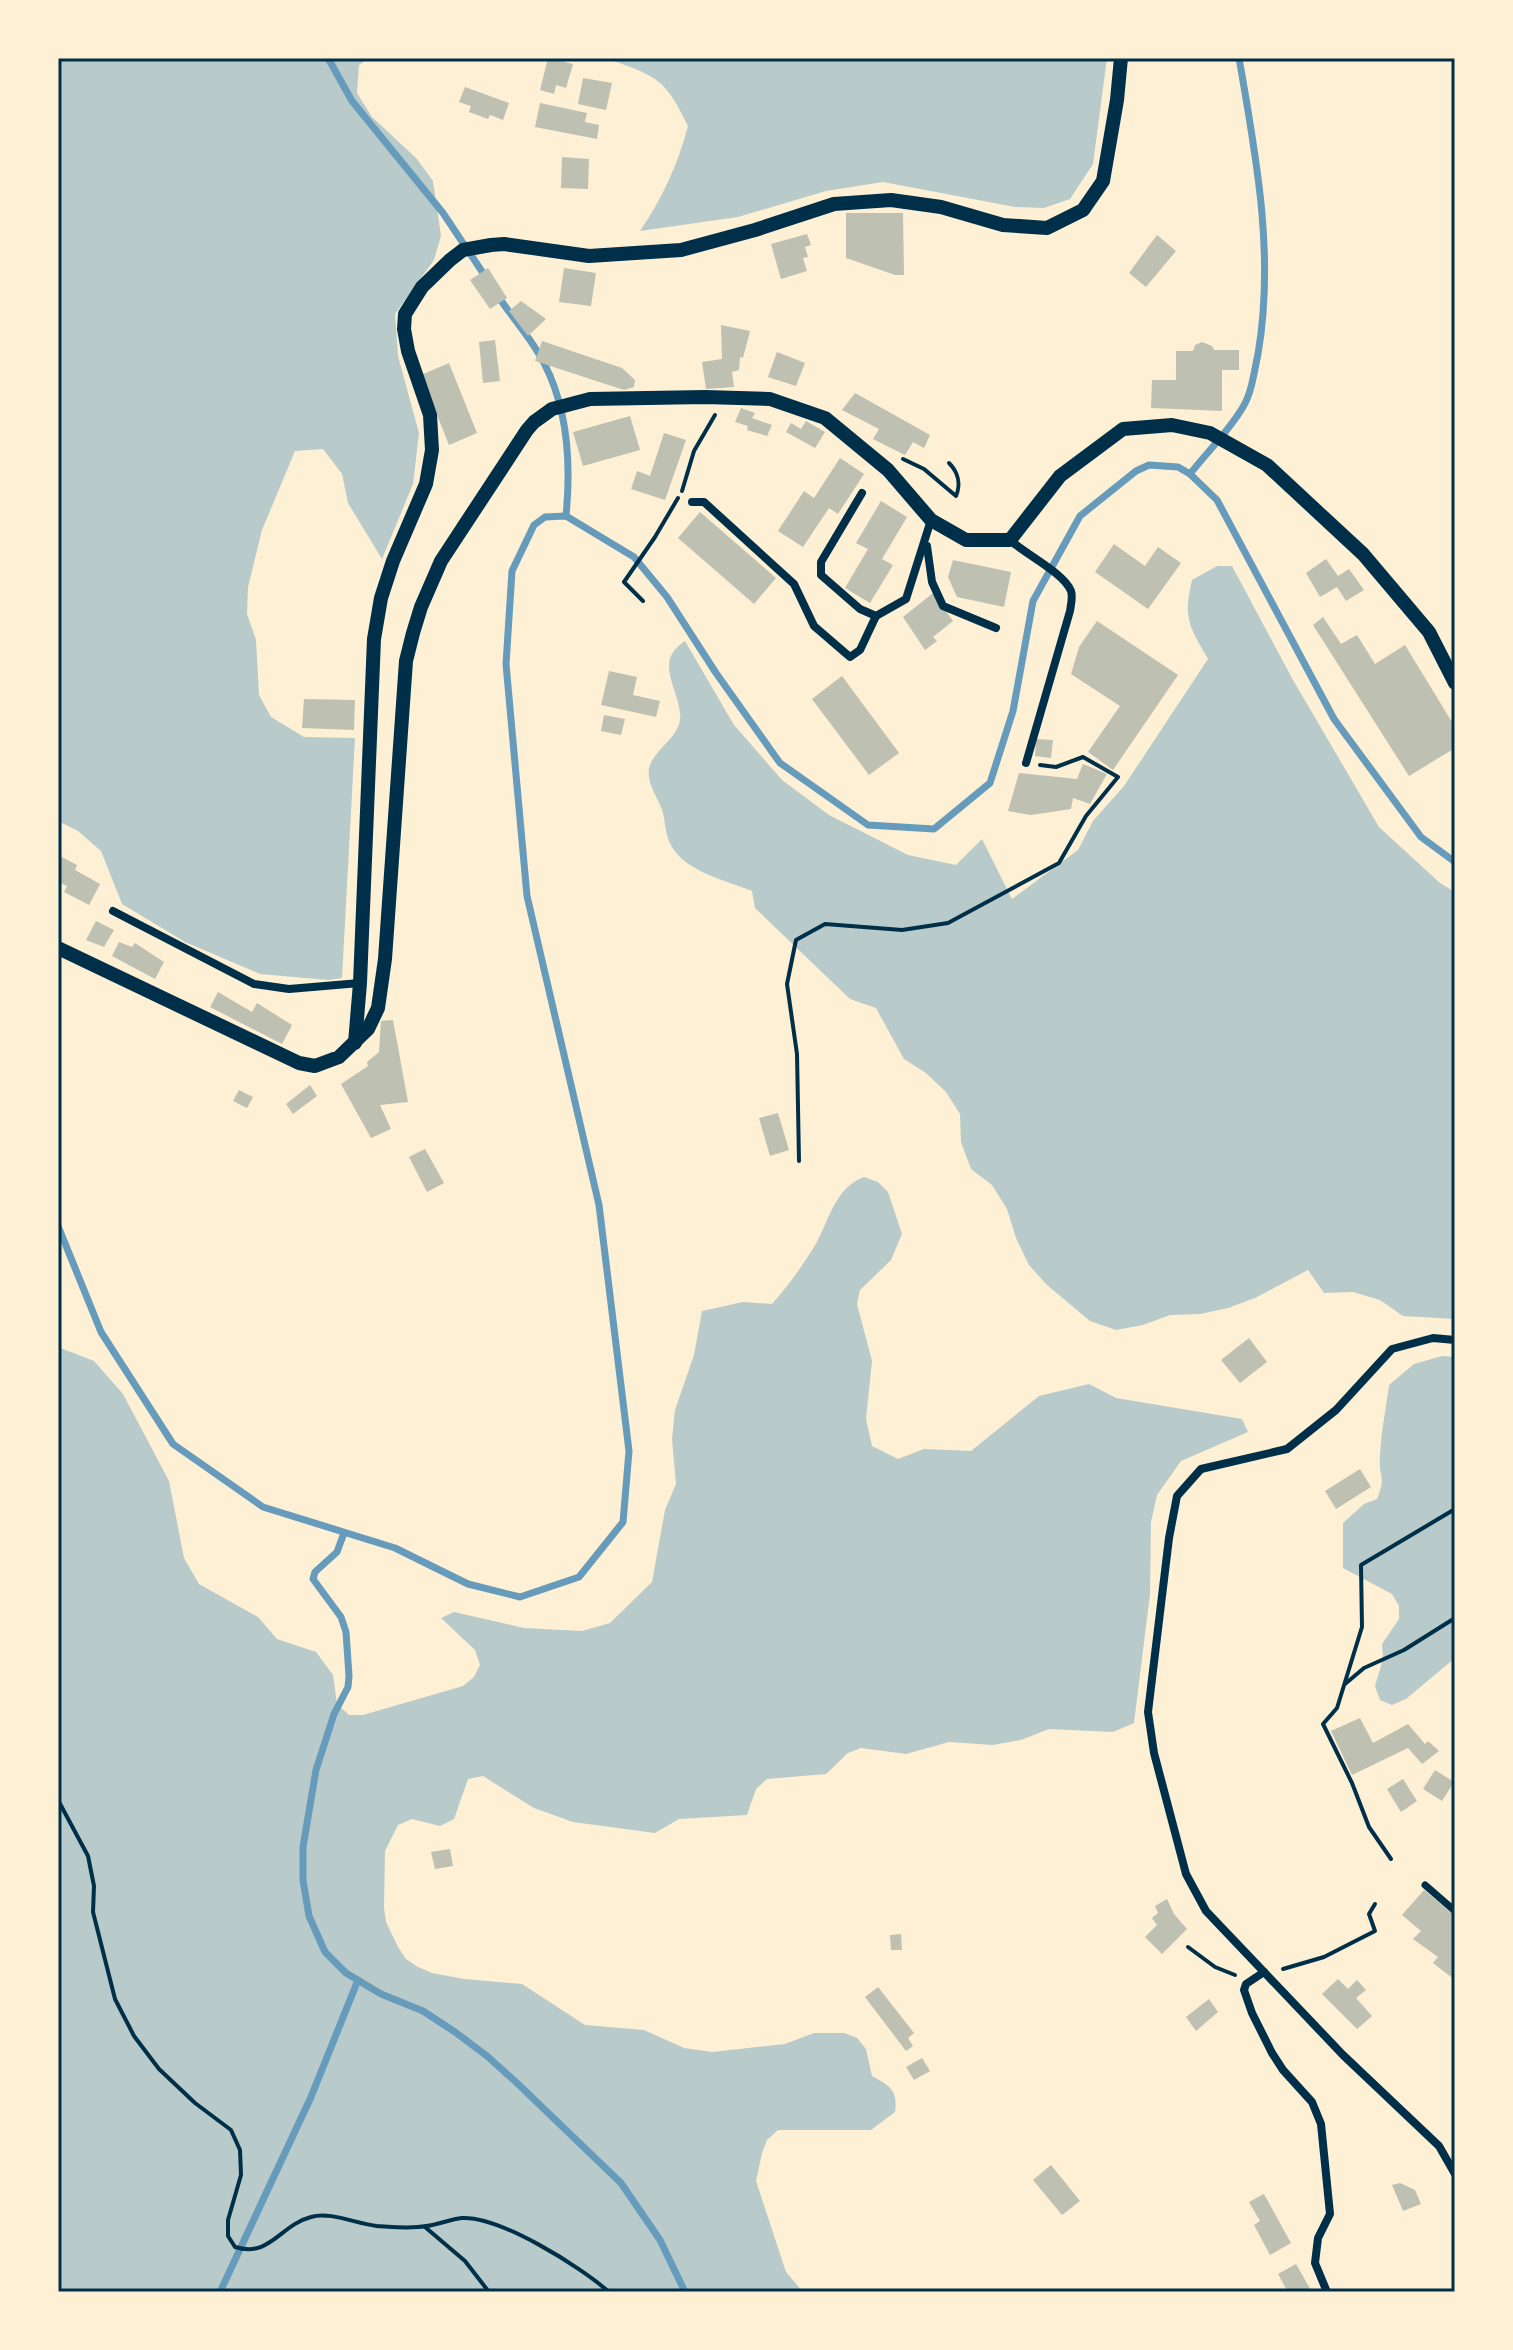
<svg xmlns="http://www.w3.org/2000/svg" width="1513" height="2350" font-family="'Fira Sans Condensed',sans-serif">
  <style>
    .green { fill: #b9caca }
    .lines { fill: none; stroke-linecap: round; stroke-linejoin: round }
    .stream { stroke: #669bbc; stroke-width: 7 }
    .building { fill: #bec0b2 }
    .path { stroke: #003049; stroke-width: 4 }
    .pedestrian { stroke: #003049; stroke-width: 7 }
    .minor { stroke: #003049; stroke-width: 8 }
    .tertiary { stroke: #003049; stroke-width: 14 }
    .neatline { fill: none; stroke: #003049; stroke-width: 3 }
  </style>
  <rect width="100%" height="100%" fill="#fdf0d5"/>
  <g class="green">
    <path d="M58 58H368L359 65 357 93 372 117 416 158 433 181 441 236 434 260 395 314 398 356 419 433 413 484 382 559 348 503 342 474 323 449 295 451 262 530 248 587 247 614 256 640 259 695 271 717 304 737 355 738 342 978 328 980 260 974 185 942 122 904 101 851 78 831 58 821Z"/>
    <path d="M606 58H1107L1093 164 1070 199 1044 208 1015 207 883 182 826 191 738 217 640 231C662 199 678 164 688 126 664 76 656 77 606 58Z"/>
    <path d="M1217 566H1232L1293 680 1379 827 1440 883 1455 892V1319L1403 1316 1380 1300 1353 1292 1324 1293 1308 1270 1255 1298 1228 1308 1200 1314 1170 1315 1143 1325 1116 1330 1090 1321 1047 1285 1029 1265 1016 1238 1007 1209 992 1185 971 1169 961 1142 960 1114 946 1092 926 1073 904 1059 876 1008 850 999 755 908 752 891C725 880 681 871 669 841 664 830 666 817 660 805 655 793 645 779 650 765 657 747 683 735 680 713 677 685 654 661 685 641L734 725 782 780 829 815 908 855 956 865 982 839 1012 899 1078 850 1093 821 1124 786 1208 659C1189 626 1183 618 1192 580Z"/>
    <path d="M864 1177 878 1182 888 1192 902 1234 891 1260 860 1290 857 1304 872 1361 866 1419 872 1446 898 1459 924 1449 971 1451 1039 1396 1089 1384 1116 1398 1242 1419 1248 1432 1181 1461 1157 1495 1151 1522 1150 1594 1134 1723 1113 1732 1049 1729 1021 1740 993 1745 949 1742 906 1754 861 1748 848 1753 826 1774 767 1779 756 1789 747 1815 679 1819 655 1833 573 1822 534 1808 483 1776 468 1779 454 1819 440 1826 412 1819 398 1825 385 1851 384 1908 386 1922 398 1947 406 1959 418 1967 432 1973 464 1979 522 1984 585 2025 644 2030 684 2048 712 2052 785 2044 814 2033H844L857 2038 866 2049 872 2076C890 2086 898 2090 895 2112L871 2130H778L767 2140 762 2153 756 2181 786 2272 803 2292H58V1347L94 1361 123 1394 169 1481 184 1558 199 1584 258 1617 277 1639 316 1652 333 1675 337 1704 349 1715H363L463 1686 474 1677 480 1665 475 1650 441 1618 454 1612 524 1628 582 1631 610 1623 652 1582 665 1510 676 1484 672 1439 675 1410 694 1355 702 1311 743 1302 772 1304C788 1286 801 1268 814 1247 829 1222 834 1188 864 1177Z"/>
    <path d="M1442 1356 1455 1357V1658L1406 1699 1392 1705 1380 1700 1375 1686 1383 1659 1382 1644 1399 1619V1606L1392 1594 1343 1568V1523L1364 1504 1377 1499C1387 1475 1378 1476 1380 1456 1381 1432 1386 1409 1389 1385L1414 1364Z"/>
  </g>
  <g class="lines">
    <g class="stream">
      <path d="M328 58 352 101 443 213 487 279"/>
      <path d="M498 296C513 319 532 339 544 363 568 409 571 465 566 516"/>
      <path d="M1190 474C1207 452 1229 431 1243 407 1252 392 1254 372 1258 354 1275 255 1256 156 1239 58"/>
      <path d="M58 1226 101 1332 173 1444 263 1507 395 1548 468 1584 520 1597 579 1577 623 1522 629 1451 599 1205 527 896 506 664 512 571 534 525 545 517 566 516 634 557 667 597 716 673 780 763 868 825 934 829 990 783 1013 711 1033 601 1080 516 1136 471 1149 465 1178 467 1190 474 1217 500 1334 719 1421 837 1455 862"/>
      <path d="M344 1533 337 1552 315 1572 313 1579 341 1617 346 1632 349 1676 348 1687 334 1714 316 1770 303 1847V1880L309 1916 325 1952 346 1973 381 1994 423 2011 455 2032 487 2056 517 2083 621 2183 660 2240 685 2292"/>
      <path d="M220 2292 311 2097 358 1980"/>
    </g>
  </g>
  <g class="building">
    <path d="M548 58 573 64 566 88 556 85 554 94 540 90Z"/>
    <path d="M583 78 612 83 606 110 578 104Z"/>
    <path d="M465 87 509 103 503 120 490 115 488 119 469 112 471 106 459 102Z"/>
    <path d="M540 103 587 113 585 122 599 125 597 139 535 127Z"/>
    <path d="M562 157 589 159 588 189 561 188Z"/>
    <path d="M846 213H903L904 275H895L846 258Z"/>
    <path d="M807 234 811 245 805 247 808 257 803 258 807 271 781 279 771 244Z"/>
    <path d="M1157 235 1176 251 1146 287 1129 273Z"/>
    <path d="M488 268 507 298 490 309 470 280Z"/>
    <path d="M564 268 596 273 591 306 559 302Z"/>
    <path d="M521 301 546 319 528 336 509 311Z"/>
    <path d="M721 325 750 331 743 358 740 357 739 370 732 372 734 387 706 389 702 362 722 359Z"/>
    <path d="M495 340 500 381 483 383 479 342Z"/>
    <path d="M542 341 622 368 635 380 634 387 624 390 535 361Z"/>
    <path d="M1202 342 1212 346 1214 350H1239V370H1222V411L1151 408 1152 380H1176V351H1193L1195 345Z"/>
    <path d="M777 352 805 363 796 386 768 377Z"/>
    <path d="M449 363 477 433 449 445 421 375Z"/>
    <path d="M855 393 930 435 924 448 913 442 905 455 873 439 879 429 842 410Z"/>
    <path d="M741 408 755 413 752 418 772 425 767 436 747 430 748 426 735 422Z"/>
    <path d="M630 416 640 450 583 466 573 432Z"/>
    <path d="M806 421 825 432 815 448 786 432 791 423 801 429Z"/>
    <path d="M664 433 686 440 665 500 631 489 637 471 650 476Z"/>
    <path d="M840 458 864 474 838 514 829 508 803 547 778 531 804 491 814 498Z"/>
    <path d="M881 501 907 517 882 559 893 565 870 603 845 588 868 549 856 543Z"/>
    <path d="M700 512 776 578 754 604 678 538Z"/>
    <path d="M1114 544 1145 566 1158 547 1181 563 1148 609 1095 572Z"/>
    <path d="M1326 559 1338 576 1349 569 1364 590 1346 601 1337 587 1320 597 1306 573Z"/>
    <path d="M953 560 1011 572 1004 607 957 597 948 577Z"/>
    <path d="M933 593 953 621 933 637 937 641 925 650 903 617Z"/>
    <path d="M1323 617 1341 644 1357 635 1375 664 1405 645 1455 727V748L1409 776 1313 625Z"/>
    <path d="M1097 621 1178 675 1113 770 1088 752 1120 706 1071 674 1079 647Z"/>
    <path d="M609 671 637 677 633 695 660 701 656 717 601 705Z"/>
    <path d="M842 676 899 753 869 775 812 699Z"/>
    <path d="M304 699 355 700 354 730 302 728Z"/>
    <path d="M604 715 625 719 621 735 601 731Z"/>
    <path d="M1036 739 1053 740 1051 758 1035 756Z"/>
    <path d="M1083 764 1107 774 1090 804 1073 798 1071 809 1031 815 1008 811 1019 773 1077 779Z"/>
    <path d="M58 855 77 865 75 870 100 884 89 905 64 892 67 886 58 882Z"/>
    <path d="M96 921 114 930 104 947 86 940Z"/>
    <path d="M119 942 132 947 135 943 164 962 155 979 112 956Z"/>
    <path d="M218 992 252 1012 257 1003 292 1025 282 1044 210 1007Z"/>
    <path d="M393 1020 408 1102 380 1105 391 1129 371 1138 341 1084 368 1066 367 1062 379 1052 381 1021Z"/>
    <path d="M310 1085 317 1096 293 1114 286 1104Z"/>
    <path d="M239 1090 253 1097 247 1108 233 1101Z"/>
    <path d="M778 1113 789 1150 770 1156 759 1118Z"/>
    <path d="M425 1149 444 1183 427 1192 409 1157Z"/>
    <path d="M1249 1338 1267 1362 1240 1383 1221 1360Z"/>
    <path d="M1360 1469 1371 1487 1336 1509 1325 1491Z"/>
    <path d="M1360 1718 1373 1743 1408 1724 1425 1744 1428 1741 1439 1751 1422 1764 1408 1748 1352 1775 1331 1731Z"/>
    <path d="M1435 1770 1454 1782 1442 1801 1423 1789Z"/>
    <path d="M1403 1779 1417 1801 1401 1812 1387 1789Z"/>
    <path d="M450 1849 453 1866 435 1869 431 1852Z"/>
    <path d="M1424 1890 1455 1916V1980L1433 1963 1438 1957 1413 1939 1421 1931 1402 1915Z"/>
    <path d="M1167 1899 1174 1914 1187 1929 1162 1954 1145 1937 1157 1925 1152 1918 1158 1913 1155 1906Z"/>
    <path d="M901 1934 902 1950H891L890 1935Z"/>
    <path d="M1338 1979 1348 1989 1357 1980 1366 1990 1356 1998 1372 2016 1357 2029 1322 1994Z"/>
    <path d="M878 1987 914 2033 908 2038 913 2046 906 2051 865 1997Z"/>
    <path d="M1209 1999 1218 2012 1196 2031 1186 2017Z"/>
    <path d="M922 2058 930 2071 914 2080 906 2067Z"/>
    <path d="M1051 2165 1080 2201 1062 2215 1033 2180Z"/>
    <path d="M1400 2183 1415 2190 1421 2204 1403 2211 1392 2185Z"/>
    <path d="M1264 2194 1291 2243 1270 2255 1254 2225 1260 2221 1249 2202Z"/>
    <path d="M1296 2264 1312 2292H1288L1278 2274Z"/>
  </g>
  <g class="lines">
    <g class="path">
      <path d="M903 459 924 469 956 496C961 484 958 472 949 463"/>
      <path d="M682 491 694 451 715 415"/>
      <path d="M643 601 624 582 655 537 678 498"/>
      <path d="M799 1161 797 1054 787 984 796 940 825 924 902 930 948 923 1059 863 1086 816 1118 777 1083 757 1056 767 1040 765"/>
      <path d="M1345 1684 1364 1668 1404 1650 1455 1618"/>
      <path d="M58 1800 88 1856 94 1886 93 1912 115 1999 134 2036 159 2069 195 2103 231 2130 240 2150 241 2175 228 2220V2236L235 2247C270 2258 280 2225 311 2217 330 2211 357 2224 377 2226 393 2227 411 2229 426 2226 438 2225 450 2219 462 2218 500 2216 581 2267 609 2292"/>
      <path d="M1391 1859 1369 1827 1352 1783 1323 1724 1337 1708 1362 1627 1361 1565 1455 1509"/>
      <path d="M1188 1947 1215 1967 1235 1975"/>
      <path d="M1283 1969 1324 1957 1375 1931 1369 1914 1375 1904"/>
      <path d="M425 2227 465 2261 489 2292"/>
    </g>
    <path class="pedestrian" d="M1425 1885 1455 1911"/>
    <g class="minor">
      <path d="M862 493 821 562V575L860 609 876 616 906 599 931 520"/>
      <path d="M692 502H704L794 584 814 626 850 657 860 650 876 616"/>
      <path d="M1010 540C1025 554 1064 573 1071 591 1073 597 1071 604 1070 611L1026 763"/>
      <path d="M927 546 932 582 943 606 996 628"/>
      <path d="M113 911 254 984 289 989 360 983"/>
      <path d="M1455 1340 1433 1338 1392 1349 1336 1410 1287 1449 1201 1469 1177 1496 1169 1538 1148 1712 1154 1753 1186 1874 1206 1911 1343 2055 1439 2146 1455 2174"/>
      <path d="M1264 1972 1246 1984 1244 1990 1252 2013 1272 2053 1283 2070 1312 2102 1321 2124 1330 2214 1318 2238 1315 2263 1327 2292"/>
    </g>
    <g class="tertiary">
      <path d="M58 948 299 1063 315 1066 339 1057 368 1029 378 1008 385 959 406 661 413 633 421 607 441 561 527 430 534 422 552 409 590 399 705 397 770 399 825 418 888 470 931 520 966 540H1010L1060 476 1123 429 1172 425 1210 433 1267 465 1363 554 1429 632 1455 683"/>
      <path d="M355 1043 360 983 374 639 381 598 393 561 426 484 432 450 430 415 408 351 404 329 405 314 422 287 450 260 463 250 491 245 504 244 589 256 681 250 755 230 834 204 891 200 941 207 1003 225 1047 228 1083 210 1103 181 1117 100 1121 58"/>
    </g>
  </g>
  <rect width="1513" height="2350" fill="none" stroke="#fdf0d5" stroke-width="120"/>
  <rect x="60" y="60" width="1393" height="2230" class="neatline"/>
</svg>
